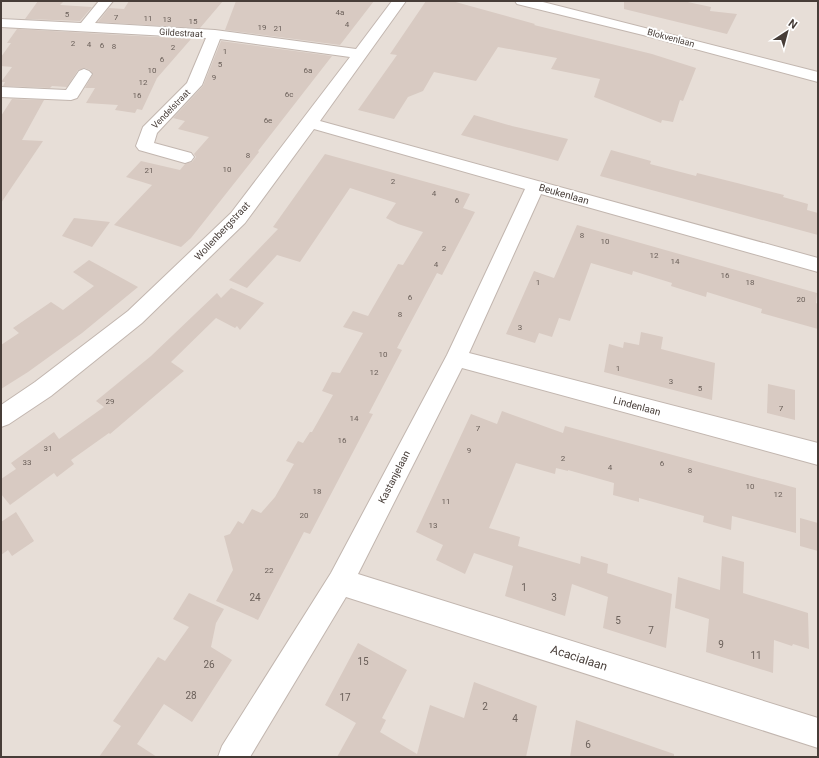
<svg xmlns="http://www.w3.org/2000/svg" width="819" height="758" font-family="Roboto,sans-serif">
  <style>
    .residential { fill: #e7ded7 }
    .building { fill: #d8cac2 }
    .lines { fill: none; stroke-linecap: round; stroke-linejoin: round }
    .minor-casing { stroke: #c2b6af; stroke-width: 2 }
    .minor { fill: #fff; fill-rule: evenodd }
    .labels { text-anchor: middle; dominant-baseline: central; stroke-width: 4; stroke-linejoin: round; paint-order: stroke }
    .number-label { font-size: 8px; fill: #6b605a }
    .far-street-label { font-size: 9px; fill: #473d38; stroke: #fff }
    .street-label { font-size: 10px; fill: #473d38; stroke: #fff }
    .near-number-label { font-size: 10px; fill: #6b605a }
    .near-street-label { font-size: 12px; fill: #473d38; stroke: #fff }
  </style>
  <rect width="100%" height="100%" fill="#f4eee9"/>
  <rect class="residential" x="1" y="1" width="817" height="756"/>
  <g class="building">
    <path d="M38 1H64L60 5 92 7 80 21 25 19Z"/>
    <path d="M129 1H223L200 28 98 22 109 8 124 9Z"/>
    <path d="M236 1 262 2 374 1 340 45 225 30Z"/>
    <path d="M426 1H452L535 24 534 25 652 54 696 68 683 101 680 100 673 122 662 120 661 123 594 97 600 79 551 69 557 58 498 47 476 81 434 72 423 91 408 97 394 119 358 110 397 55 390 54Z"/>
    <path d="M624 1H683L711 7 710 11 737 14 727 34 624 9Z"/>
    <path d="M17 29 191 39 157 78 142 110 137 109 135 113 115 110 118 105 86 103 95 88H85L93 74 90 70 85 68 78 70 67 87 52 86 50 88 3 86 5 82H1L12 67 1 66V57L11 43H7Z"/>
    <path d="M221 41 332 56 258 151 259 152 191 238 181 247 114 225 152 185 126 177 141 161 180 170 185 164 192 162 196 157 194 154 209 137 178 129 185 121 173 118 203 86Z"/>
    <path d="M12 99 44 100 22 140 43 141 1 203V116Z"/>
    <path d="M474 115 512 126 568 139 558 161 461 135Z"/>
    <path d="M611 150 651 161 650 164 696 176 697 173 737 183 784 195 783 197 808 204 807 210 818 213V235L600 176Z"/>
    <path d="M325 154 470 194 463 208 475 212 442 275 437 273 397 348 402 350 369 413 373 414 310 534 304 532 258 620 216 601 233 570 224 536 230 534 238 521 243 524 252 509 261 513 275 497 294 464 286 461 298 441 303 443 310 432H312L333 395 322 391 332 372 340 373 363 333 343 327 353 311 368 316 398 264 403 265 423 232 398 224 386 218 396 203 350 188 300 262 277 255 247 288 229 280 278 229 273 227Z"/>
    <path d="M74 218 110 222 92 247 62 236Z"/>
    <path d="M577 225 817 293 816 303 818 304V329L761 313 762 309 707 292 706 297 671 286 672 283 633 271 632 275 591 263 570 321 559 318 552 337 539 333 535 343 506 334 534 271 554 278Z"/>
    <path d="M89 260 138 287 82 333 28 372 1 389V345L19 333 13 328 51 302 63 310 94 286 73 272Z"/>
    <path d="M231 288 264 303 240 330 237 326 235 328 216 318 171 362 184 371 110 434 109 433 71 460 74 464 57 477 54 473 10 505 1 494V479L16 469 11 463 54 432 59 439 104 407 96 401 151 356 217 293 221 298Z"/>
    <path d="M641 332 663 337 661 349 715 363 712 400 604 372 609 344 623 348 624 342 639 345Z"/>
    <path d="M768 384 795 390V420L767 413Z"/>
    <path d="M502 411 563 433 565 426 796 488V533L732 516 731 530 703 522 704 516 639 498V502L613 495 614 483 568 470V471L556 468 555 474 516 463 489 528 520 537 518 546 580 564 581 556 608 564 607 573 672 594 666 648 603 628 608 597 572 584 565 616 505 596 513 566 474 553 465 574 436 560 443 545 416 532 471 414 497 424Z"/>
    <path d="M16 512 34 541 12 556 8 550 1 555V522Z"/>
    <path d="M800 518 818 523V551L800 546Z"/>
    <path d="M722 556 744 562 743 593 808 613 809 649 793 644 792 646 774 640 773 673 706 652 709 619 675 608 678 577 720 590Z"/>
    <path d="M189 593 224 609 216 623 211 647 232 660 192 722 164 704 137 744 157 757H99L121 726 113 721 158 657 165 661 189 627 173 619Z"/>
    <path d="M358 643 407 670 382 718 386 720 380 732 417 754 430 705 464 718 474 682 537 706 526 757H337L356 723 325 705Z"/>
    <path d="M576 720 674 754V757H570Z"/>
  </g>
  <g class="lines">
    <defs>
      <g id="minor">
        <path d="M99 1H113L95 23 215 30 356 49 392 1H406L320 121 818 258V272L541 194 469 353 818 443V465L462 368 358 574 818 718V748L346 597 250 757H218L222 746 331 573 447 355 525 189 314 129 245 223 142 323 51 396 9 424 1 427V405L35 382 128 311 231 213 350 57 220 39 202 85 157 133 154 143 191 153 194 157 191 161 185 163 139 150 136 146 143 127 187 83 206 38 1 27V19L81 23Z"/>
        <path d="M515 1H539L818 72V82L643 35 517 4Z"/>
        <path d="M84 69 89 71 92 74 77 98 71 100 1 97V87L66 90 79 71Z"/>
      </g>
    </defs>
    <use href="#minor" class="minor-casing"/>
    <use href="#minor" class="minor"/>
  </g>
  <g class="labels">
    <g class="number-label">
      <text x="340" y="12">4a</text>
      <text x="67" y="14">5</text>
      <text x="116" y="17">7</text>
      <text x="148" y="18">11</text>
      <text x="167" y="19">13</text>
      <text x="193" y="21">15</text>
      <text x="347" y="24">4</text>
      <text x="262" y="27">19</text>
      <text x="278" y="28">21</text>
      <text x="73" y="43">2</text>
      <text x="89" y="44">4</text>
      <text x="102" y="45">6</text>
      <text x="114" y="46">8</text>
      <text x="173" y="47">2</text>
      <text x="225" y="51">1</text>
      <text x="162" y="59">6</text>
      <text x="220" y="64">5</text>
      <text x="152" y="70">10</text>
      <text x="308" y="70">6a</text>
      <text x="214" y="77">9</text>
      <text x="143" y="82">12</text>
      <text x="289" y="94">6c</text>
      <text x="137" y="95">16</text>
      <text x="268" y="120">6e</text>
      <text x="248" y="155">8</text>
      <text x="227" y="169">10</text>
      <text x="149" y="170">21</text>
      <text x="393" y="181">2</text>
      <text x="434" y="193">4</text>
      <text x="457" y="200">6</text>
      <text x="582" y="235">8</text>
      <text x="605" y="241">10</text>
      <text x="444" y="248">2</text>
      <text x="654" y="255">12</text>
      <text x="675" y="261">14</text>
      <text x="436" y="264">4</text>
      <text x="725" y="275">16</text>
      <text x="538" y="282">1</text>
      <text x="750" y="282">18</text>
      <text x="410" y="297">6</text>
      <text x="801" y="299">20</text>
      <text x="400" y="314">8</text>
      <text x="520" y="327">3</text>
      <text x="383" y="354">10</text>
      <text x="618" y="368">1</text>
      <text x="374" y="372">12</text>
      <text x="671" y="381">3</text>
      <text x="700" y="388">5</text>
      <text x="110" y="401">29</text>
      <text x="781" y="408">7</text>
      <text x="354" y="418">14</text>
      <text x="478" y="428">7</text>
      <text x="342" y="440">16</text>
      <text x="48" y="448">31</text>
      <text x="469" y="450">9</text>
      <text x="563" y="458">2</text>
      <text x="27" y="462">33</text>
      <text x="662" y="463">6</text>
      <text x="610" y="467">4</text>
      <text x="690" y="470">8</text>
      <text x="750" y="486">10</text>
      <text x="317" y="491">18</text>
      <text x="778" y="494">12</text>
      <text x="446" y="501">11</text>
      <text x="304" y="515">20</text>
      <text x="433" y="525">13</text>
      <text x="269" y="570">22</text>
    </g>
    <g class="far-street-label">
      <text transform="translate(181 33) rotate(3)">Gildestraat</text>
      <text transform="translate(671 38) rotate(15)">Blokvenlaan</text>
      <text transform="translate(171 109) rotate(-46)">Vendelstraat</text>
    </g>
    <g class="street-label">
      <text transform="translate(564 194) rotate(16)">Beukenlaan</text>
      <text transform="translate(222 231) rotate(-47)">Wollenbergstraat</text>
      <text transform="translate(637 406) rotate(15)">Lindenlaan</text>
      <text transform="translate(394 477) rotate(-63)">Kastanjelaan</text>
    </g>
    <g class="near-number-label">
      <text x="524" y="587">1</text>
      <text x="255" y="597">24</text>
      <text x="554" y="597">3</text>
      <text x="618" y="620">5</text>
      <text x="651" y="630">7</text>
      <text x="721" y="644">9</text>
      <text x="756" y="655">11</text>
      <text x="363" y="661">15</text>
      <text x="209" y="664">26</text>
      <text x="191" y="695">28</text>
      <text x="345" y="697">17</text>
      <text x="485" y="706">2</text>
      <text x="515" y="718">4</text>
      <text x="588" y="744">6</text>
    </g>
    <g class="near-street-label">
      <text transform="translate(579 658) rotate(18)">Acacialaan</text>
    </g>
  </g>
  <rect width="819" height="758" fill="none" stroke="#473d38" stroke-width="4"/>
  <g transform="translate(787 32) rotate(36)" stroke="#ffffff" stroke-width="3" paint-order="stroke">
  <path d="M0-3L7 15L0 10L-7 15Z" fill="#473d38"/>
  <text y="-6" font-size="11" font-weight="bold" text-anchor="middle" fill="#473d38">N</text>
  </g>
</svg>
